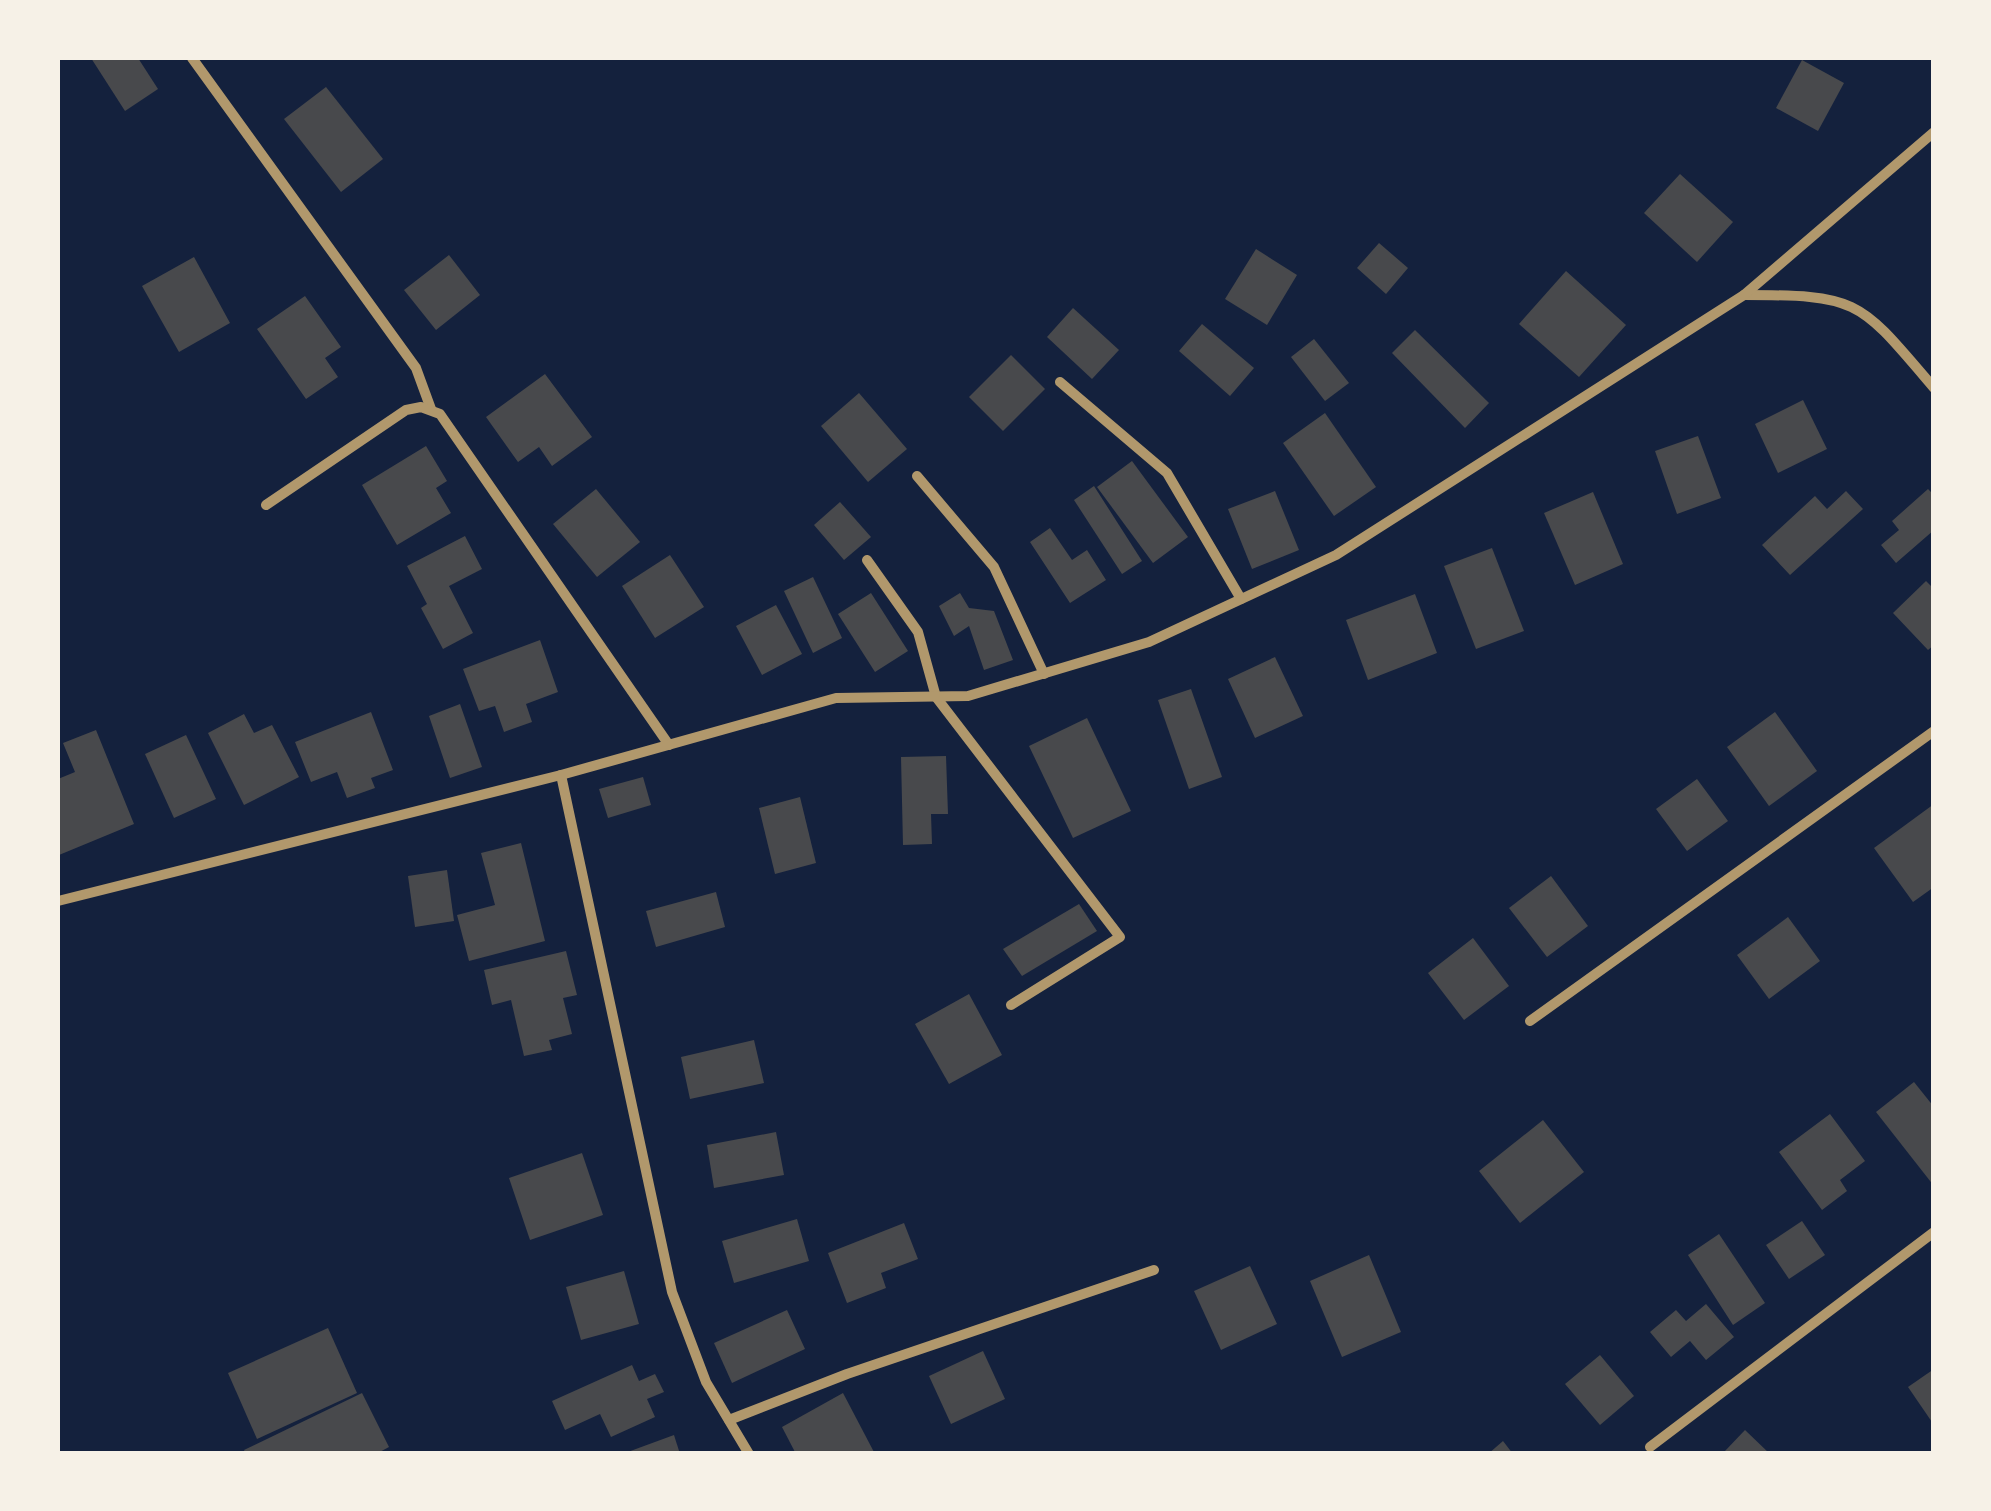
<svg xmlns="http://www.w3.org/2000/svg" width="1991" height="1511" font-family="Arial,sans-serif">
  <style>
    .building { fill: #48494c }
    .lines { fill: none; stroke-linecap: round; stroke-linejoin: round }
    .minor { stroke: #b1986c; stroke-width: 10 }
  </style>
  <rect width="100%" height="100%" fill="#14213d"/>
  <g class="building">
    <path d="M91 58H138L158 89 125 111Z"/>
    <path d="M1802 60 1844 83 1818 131 1776 108Z"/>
    <path d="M326 87 383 159 341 192 284 119Z"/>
    <path d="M1680 174 1733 222 1697 262 1644 213Z"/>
    <path d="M1379 243 1408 268 1386 294 1357 268Z"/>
    <path d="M1256 249 1297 275 1267 325 1225 299Z"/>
    <path d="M449 255 480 295 436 330 404 290Z"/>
    <path d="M194 257 230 323 179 352 142 286Z"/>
    <path d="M1566 271 1626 325 1579 377 1519 324Z"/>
    <path d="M305 296 341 347 325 358 338 377 306 399 257 329Z"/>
    <path d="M1073 308 1119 350 1092 379 1047 337Z"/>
    <path d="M1202 324 1254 368 1230 396 1179 351Z"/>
    <path d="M1415 330 1489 403 1465 428 1392 353Z"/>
    <path d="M1314 339 1349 383 1325 401 1291 357Z"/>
    <path d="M1011 355 1045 389 1003 431 969 397Z"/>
    <path d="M545 374 592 437 552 466 539 447 518 462 486 417Z"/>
    <path d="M859 393 907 449 868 482 821 426Z"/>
    <path d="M1803 400 1827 449 1778 473 1755 424Z"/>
    <path d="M1325 413 1376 487 1334 516 1283 443Z"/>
    <path d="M1698 436 1721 498 1677 514 1655 451Z"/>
    <path d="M426 446 447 481 436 488 451 513 397 545 362 485Z"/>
    <path d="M1132 461 1188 537 1153 563 1097 487Z"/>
    <path d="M1094 486 1142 561 1122 574 1074 500Z"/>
    <path d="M596 489 640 542 597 577 553 524Z"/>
    <path d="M1928 489 1934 495V530L1896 563 1881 545 1899 530 1892 521Z"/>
    <path d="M1275 491 1299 550 1252 569 1228 509Z"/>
    <path d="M1846 491 1863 509 1790 575 1762 545 1815 496 1827 509Z"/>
    <path d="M1593 492 1623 564 1575 585 1544 513Z"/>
    <path d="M840 502 871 537 844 560 814 525Z"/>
    <path d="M1050 528 1072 560 1087 550 1106 580 1070 603 1030 542Z"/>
    <path d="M465 536 482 569 449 586 473 633 443 649 421 608 427 604 407 566Z"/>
    <path d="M1492 548 1524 631 1476 649 1444 566Z"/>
    <path d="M670 555 704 607 655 638 622 586Z"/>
    <path d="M813 577 842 638 813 653 784 591Z"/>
    <path d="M1926 581 1934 589V645L1928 650 1893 613Z"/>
    <path d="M871 593 908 651 875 672 838 614Z"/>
    <path d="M960 593 969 608 994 611 1013 660 984 670 969 626 954 636 939 606Z"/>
    <path d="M1415 594 1437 653 1368 680 1346 620Z"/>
    <path d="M776 605 802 654 762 675 736 626Z"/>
    <path d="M540 640 558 692 526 704 532 722 504 732 495 706 479 711 463 669Z"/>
    <path d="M1275 657 1303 716 1255 738 1228 679Z"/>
    <path d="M1191 689 1222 777 1189 789 1158 700Z"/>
    <path d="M460 704 482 767 450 778 429 716Z"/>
    <path d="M371 712 393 770 371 778 375 788 347 798 337 772 311 782 295 742Z"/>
    <path d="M1775 712 1817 771 1769 806 1727 747Z"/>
    <path d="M244 714 254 733 272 725 299 777 244 805 208 733Z"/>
    <path d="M1087 718 1131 811 1073 838 1029 746Z"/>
    <path d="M96 730 134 824 59 855 58 779 75 772 63 743Z"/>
    <path d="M186 735 216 799 174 818 145 754Z"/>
    <path d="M946 756 948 814H931L932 844 903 845 901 757Z"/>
    <path d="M643 777 651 805 608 818 599 789Z"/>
    <path d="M1697 779 1728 821 1687 851 1656 809Z"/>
    <path d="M800 797 816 863 775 874 759 808Z"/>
    <path d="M1934 804V887L1913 902 1874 848Z"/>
    <path d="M521 843 545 941 469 961 457 915 495 905 481 853Z"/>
    <path d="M447 870 454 921 415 927 408 876Z"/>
    <path d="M1551 876 1588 926 1547 957 1509 908Z"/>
    <path d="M716 892 725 927 656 947 646 911Z"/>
    <path d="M1079 904 1097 931 1022 976 1003 949Z"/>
    <path d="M1788 917 1820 961 1769 999 1737 955Z"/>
    <path d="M1473 938 1509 986 1464 1020 1428 973Z"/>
    <path d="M566 951 577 995 563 998 572 1034 549 1040 552 1050 524 1056 511 1000 492 1005 484 970Z"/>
    <path d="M969 994 1002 1055 949 1084 915 1024Z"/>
    <path d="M754 1040 764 1083 690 1099 681 1057Z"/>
    <path d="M1914 1082 1934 1107V1186L1876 1112Z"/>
    <path d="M1830 1114 1865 1161 1840 1180 1847 1191 1822 1210 1779 1152Z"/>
    <path d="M1543 1120 1584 1172 1520 1223 1479 1171Z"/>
    <path d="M776 1132 784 1175 714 1188 707 1145Z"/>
    <path d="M582 1153 603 1215 530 1240 509 1178Z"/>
    <path d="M797 1219 809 1261 734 1283 722 1241Z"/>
    <path d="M1802 1221 1825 1255 1789 1279 1766 1245Z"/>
    <path d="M904 1223 918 1259 881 1273 886 1288 847 1303 828 1253Z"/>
    <path d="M1719 1234 1765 1303 1733 1325 1688 1255Z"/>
    <path d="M1369 1255 1401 1332 1342 1357 1310 1281Z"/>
    <path d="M1250 1266 1277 1324 1221 1350 1194 1291Z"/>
    <path d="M624 1271 639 1324 581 1340 566 1287Z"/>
    <path d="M1706 1304 1734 1337 1706 1360 1690 1341 1671 1357 1650 1332 1676 1310 1686 1321Z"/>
    <path d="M787 1310 805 1349 732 1383 714 1343Z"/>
    <path d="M328 1328 357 1393 257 1439 228 1373Z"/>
    <path d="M983 1351 1005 1399 951 1424 929 1376Z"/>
    <path d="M1600 1355 1634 1396 1600 1425 1565 1384Z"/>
    <path d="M632 1365 639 1381 655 1374 664 1392 647 1399 655 1417 611 1437 600 1414 565 1430 552 1401Z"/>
    <path d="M1934 1369V1425L1908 1387Z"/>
    <path d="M362 1393 389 1447 376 1454H246L244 1450Z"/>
    <path d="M843 1393 875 1454H796L782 1427Z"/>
    <path d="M1745 1430 1770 1454 1725 1451Z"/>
    <path d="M674 1435 680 1454H625V1453Z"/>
    <path d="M1503 1441 1513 1454H1488Z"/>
  </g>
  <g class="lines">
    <g class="minor">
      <path d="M192 58 416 368 431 409"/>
      <path d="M1744 295C1860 295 1859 300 1934 388"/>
      <path d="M1060 382 1167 473 1241 599"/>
      <path d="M917 476 994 567 1044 674"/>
      <path d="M266 505 406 410 421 407 440 414 669 745"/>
      <path d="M867 560 918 632 936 697 1120 937 1011 1005"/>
      <path d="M561 775 672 1292 706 1382 749 1454"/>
      <path d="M58 901 561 775 836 698 968 696 1149 642 1336 555 1744 295 1934 132"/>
      <path d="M1530 1021 1934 731"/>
      <path d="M729 1420 847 1374 1154 1270"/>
      <path d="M1650 1447 1934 1232"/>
    </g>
  </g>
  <rect width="1991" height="1511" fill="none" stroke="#f6f1e7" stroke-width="120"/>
</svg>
